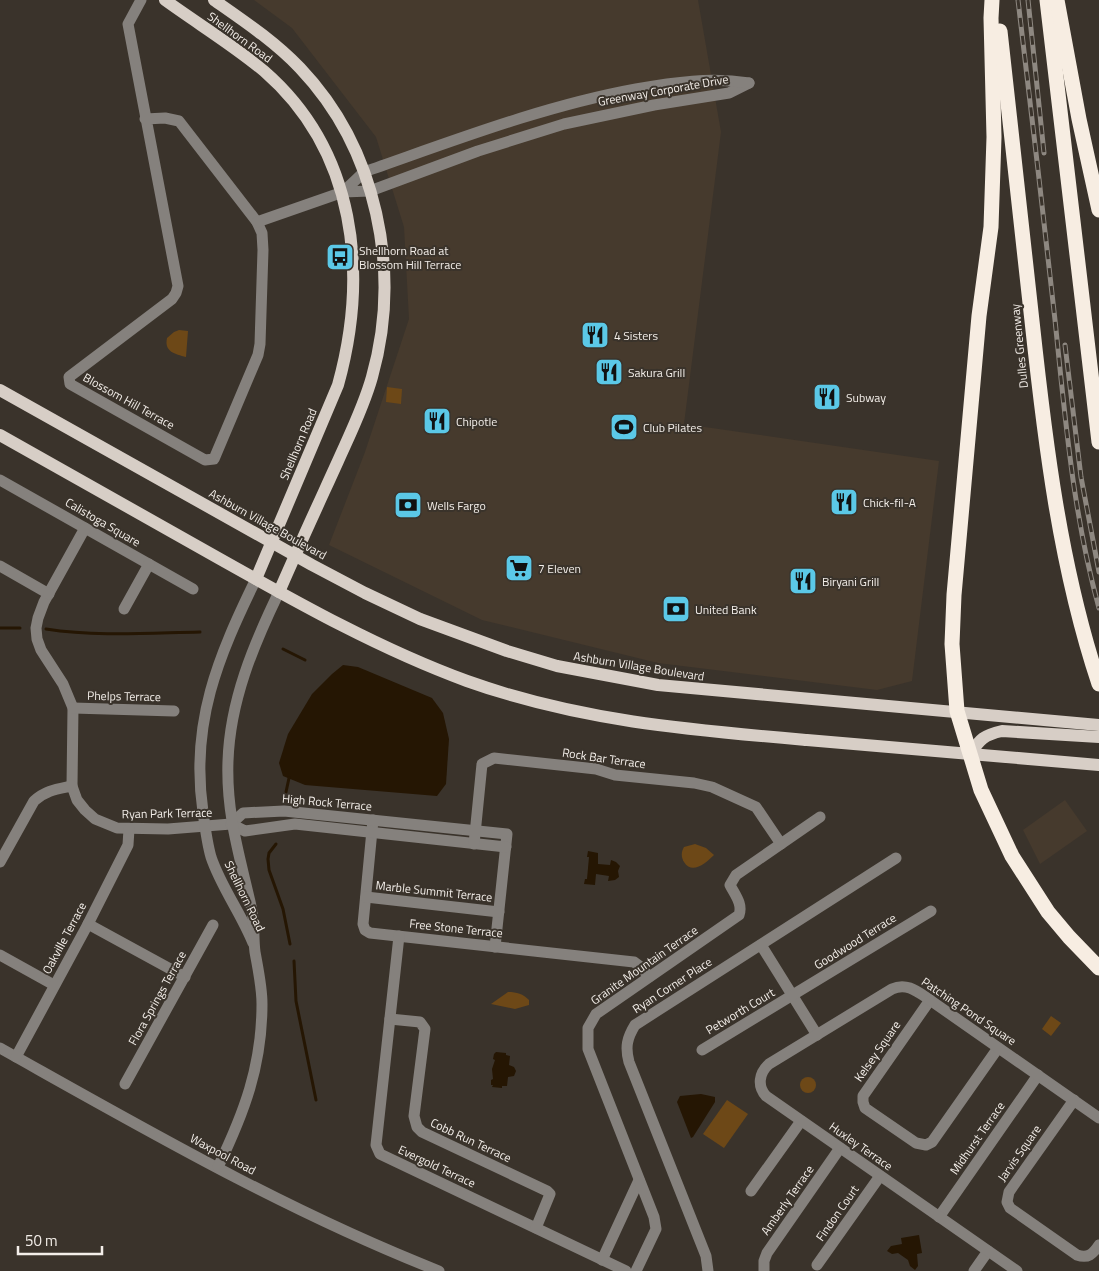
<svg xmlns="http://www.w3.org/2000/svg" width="1099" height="1271" font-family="'Titillium Web',sans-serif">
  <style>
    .built { fill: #463a2d }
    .green { fill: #6d4817 }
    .water { fill: #251603 }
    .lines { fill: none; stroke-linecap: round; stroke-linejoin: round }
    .stream { stroke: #251603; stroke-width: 3 }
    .minor { stroke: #85817d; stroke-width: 11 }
    .major { stroke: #d7cec6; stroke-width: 12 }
    .highway { stroke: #f7ede2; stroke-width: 15 }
    .rail-casing { stroke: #8e8881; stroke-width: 5 }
    .rail { stroke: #3a332b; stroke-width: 3; stroke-dasharray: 9; stroke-linecap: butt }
    .labels { text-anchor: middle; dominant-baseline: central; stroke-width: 4; stroke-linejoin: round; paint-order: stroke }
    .street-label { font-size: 12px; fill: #f3eee9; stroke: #3a332b }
    .poi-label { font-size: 12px; fill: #f3eee9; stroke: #3a332b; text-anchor: start }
  </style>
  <rect width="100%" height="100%" fill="#3a332b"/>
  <g class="built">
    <path d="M254 0H698L721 132 684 424 939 461 912 681 877 690 658 663 482 620 329 545 365 452 409 319 404 227 376 137 292 28Z"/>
    <path d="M1065 800 1087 831 1040 864 1023 830Z"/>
  </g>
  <g class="green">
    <path d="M179 330 188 331 186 357C175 354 164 352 167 338L174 332Z"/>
    <path d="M387 387 402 389 401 404 386 402Z"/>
    <path d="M695 844 706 848 714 855C706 863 692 875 684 862 681 857 681 852 684 847Z"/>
    <path d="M508 992C517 992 523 994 529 1000V1005L515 1009 491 1004Z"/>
    <path d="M1051 1016 1061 1023 1051 1036 1042 1029Z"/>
    <circle cx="808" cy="1085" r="8"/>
    <path d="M727 1100 748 1114 724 1148 703 1134Z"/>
  </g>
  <g class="water">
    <path d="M343 665 358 667 432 698 443 713 449 739 446 784 437 796 305 785 283 776 279 763 288 734 312 694 332 674Z"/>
    <path d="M588 851 598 853V864L610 865 611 860 616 862 620 866 618 871 619 877 615 880 608 881 609 876 596 874 595 885 584 884 585 879H587L589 857H587Z"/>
    <path d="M496 1052 506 1053V1055L510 1056 509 1065 514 1067 516 1071 514 1076 508 1077 507 1086H502V1088L492 1087 493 1085H491V1080L493 1079 492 1069 495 1060 493 1059 494 1054Z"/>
    <path d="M701 1094 715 1097V1102L693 1137 691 1138 677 1102 680 1096Z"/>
    <path d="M919 1235 922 1253 917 1254 918 1266 915 1270 910 1266 908 1260 898 1253 892 1254 887 1251 891 1246 902 1244 901 1238Z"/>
  </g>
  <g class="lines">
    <g class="stream">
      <path d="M0 628H20"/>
      <path d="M46 629C97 637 149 633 200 632"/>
      <path d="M283 649 305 660"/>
      <path d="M286 792 289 778"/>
      <path d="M276 844 269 853 268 859 269 870 283 909 290 944"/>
      <path d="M294 961 296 1001 316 1100"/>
    </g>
    <g class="minor">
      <path d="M141 0 128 24 178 286 176 293 172 299 69 377 70 384 205 460 214 459 258 355 260 344 263 250 262 233 257 222 179 121 165 118 145 119"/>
      <path d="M343 192 370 191 478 151 564 124 654 105 729 93 749 83"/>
      <path d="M257 222 343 192 364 172C453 141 543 106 636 89 674 82 711 77 749 83"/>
      <path d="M0 480 193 589"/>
      <path d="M85 528 44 602 38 618 36 628 37 639 41 650 63 684 73 708 72 786 77 800 85 810 95 819 117 828 168 829 231 824"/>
      <path d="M0 566 49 594"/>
      <path d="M124 609 149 564"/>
      <path d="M73 708 174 711"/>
      <path d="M373 820 363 924 365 930 370 933 634 962 642 968 649 977"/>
      <path d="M231 824 243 813 284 811 507 834 495 947"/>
      <path d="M231 824 245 831 295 824 506 847"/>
      <path d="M474 844 482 764 494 758 596 769 615 775 694 783 712 787 756 807 781 844"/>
      <path d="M0 862 34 801C46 790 58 789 72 786"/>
      <path d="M366 897 499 912"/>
      <path d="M88 924 185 977"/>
      <path d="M399 936 376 1145 380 1154 626 1271"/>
      <path d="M253 943C241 913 221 887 211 857 207 843 205 827 203 812 190 723 218 657 256 579"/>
      <path d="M761 945 817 1035"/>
      <path d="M0 955 54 985"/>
      <path d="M930 1000 863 1096V1102L865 1108 916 1143 926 1145 932 1142 998 1048"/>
      <path d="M390 1019 420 1022 425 1029 414 1116 417 1127 422 1132 547 1191 550 1194 536 1228"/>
      <path d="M0 1048C143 1128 286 1211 439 1271"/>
      <path d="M702 1050 931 911"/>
      <path d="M16 1057 88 924 128 845 129 829"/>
      <path d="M125 1084 213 925"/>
      <path d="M1074 1100 1009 1192 1007 1202 1010 1208 1077 1255C1088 1259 1093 1254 1099 1245"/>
      <path d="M218 1167C244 1113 262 1066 262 1004 262 987 258 969 255 952 253 936 255 922 251 906 240 857 226 814 228 761 230 701 253 646 279 592"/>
      <path d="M751 1191 801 1121"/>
      <path d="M939 1217 1038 1075"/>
      <path d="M602 1260 639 1180"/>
      <path d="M817 1265 880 1176"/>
      <path d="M636 1271 656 1229 654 1217 588 1049V1028L596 1014 739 915C743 904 735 895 730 885L736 875 820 817"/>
      <path d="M708 1271 706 1256 629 1062C625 1047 627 1038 635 1025L896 858"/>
      <path d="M764 1271V1261L767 1253 840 1148"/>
      <path d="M974 1271 988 1251"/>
      <path d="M1017 1271 766 1096C757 1086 759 1073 769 1064L892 989C907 982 918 992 930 1000L1099 1118"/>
    </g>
    <g class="major">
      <path d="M165 0C198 24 233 45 264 71 356 151 369 273 338 385L256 579"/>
      <path d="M214 0C244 21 274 41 300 68 377 149 402 271 372 377 364 406 350 434 338 461 318 505 298 548 279 592"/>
      <path d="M0 390 312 565 365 593 420 619 507 651 557 666 658 685 1099 725"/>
      <path d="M0 435C73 476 146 518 220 559 300 604 380 649 467 681 579 721 689 730 807 740 904 748 1002 757 1099 765"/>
      <path d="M970 754C980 739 984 735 1002 731L1099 737"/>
    </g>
    <g class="highway">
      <path d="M992 0 991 18 994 137 991 227 979 316 954 595 952 644 957 711 981 790 1012 856 1048 912 1069 937 1099 968"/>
      <path d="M1047 0 1099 442"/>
      <path d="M1057 0 1079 119 1099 210"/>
      <path d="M1000 31C1011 128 1021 224 1032 321 1045 442 1060 567 1099 684"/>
    </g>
    <defs>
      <g id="rail">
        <path d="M1018 0C1031 107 1043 213 1055 320 1065 416 1073 515 1099 608"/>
        <path d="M1028 0 1044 153"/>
        <path d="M1065 345 1081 477 1099 572"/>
      </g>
    </defs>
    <use href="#rail" class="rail-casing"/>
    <use href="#rail" class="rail"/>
  </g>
  <defs>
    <symbol id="bus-square" viewBox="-11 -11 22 22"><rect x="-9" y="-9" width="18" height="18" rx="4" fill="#5bc8e7" stroke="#3a332b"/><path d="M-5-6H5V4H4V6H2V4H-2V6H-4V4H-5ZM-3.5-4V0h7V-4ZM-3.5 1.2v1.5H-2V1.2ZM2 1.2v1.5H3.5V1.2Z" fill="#111"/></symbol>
    <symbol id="restaurant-square" viewBox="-11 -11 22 22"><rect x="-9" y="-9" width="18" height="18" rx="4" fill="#5bc8e7" stroke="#3a332b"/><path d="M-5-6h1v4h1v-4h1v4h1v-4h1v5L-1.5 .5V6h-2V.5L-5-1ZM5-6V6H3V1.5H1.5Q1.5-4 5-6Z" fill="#111"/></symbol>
    <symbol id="stadium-square" viewBox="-11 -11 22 22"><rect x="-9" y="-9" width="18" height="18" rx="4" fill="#5bc8e7" stroke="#3a332b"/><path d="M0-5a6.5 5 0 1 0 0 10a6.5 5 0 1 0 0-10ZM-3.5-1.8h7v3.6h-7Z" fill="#111"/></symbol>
    <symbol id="bank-square" viewBox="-11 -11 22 22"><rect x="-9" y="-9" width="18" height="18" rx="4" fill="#5bc8e7" stroke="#3a332b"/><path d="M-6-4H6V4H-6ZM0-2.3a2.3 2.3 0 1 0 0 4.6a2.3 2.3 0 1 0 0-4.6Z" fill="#111"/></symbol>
    <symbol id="supermarket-square" viewBox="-11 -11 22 22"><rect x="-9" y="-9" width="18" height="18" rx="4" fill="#5bc8e7" stroke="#3a332b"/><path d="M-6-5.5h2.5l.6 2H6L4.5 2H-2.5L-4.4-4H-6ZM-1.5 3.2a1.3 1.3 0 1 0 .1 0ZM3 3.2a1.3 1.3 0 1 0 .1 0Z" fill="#111"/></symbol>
  </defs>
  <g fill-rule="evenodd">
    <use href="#bus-square" x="324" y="241" width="32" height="32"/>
    <use href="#restaurant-square" x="579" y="319" width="32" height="32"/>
    <use href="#restaurant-square" x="593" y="356" width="32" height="32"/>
    <use href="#restaurant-square" x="811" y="381" width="32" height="32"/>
    <use href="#restaurant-square" x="421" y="405" width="32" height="32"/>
    <use href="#stadium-square" x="608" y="411" width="32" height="32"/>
    <use href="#restaurant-square" x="828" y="486" width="32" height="32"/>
    <use href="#bank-square" x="392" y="489" width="32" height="32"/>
    <use href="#supermarket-square" x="503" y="552" width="32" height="32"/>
    <use href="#restaurant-square" x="787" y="565" width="32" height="32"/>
    <use href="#bank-square" x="660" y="593" width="32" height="32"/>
  </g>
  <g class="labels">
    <g class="street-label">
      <text transform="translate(240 37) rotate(36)">Shellhorn Road</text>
      <text transform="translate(663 90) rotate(-10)">Greenway Corporate Drive</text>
      <text transform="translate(1019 346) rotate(-96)">Dulles Greenway</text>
      <text transform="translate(129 401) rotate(29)">Blossom Hill Terrace</text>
      <text transform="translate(298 444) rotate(-67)">Shellhorn Road</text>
      <text transform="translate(103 522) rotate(30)">Calistoga Square</text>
      <text transform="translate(268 524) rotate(29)">Ashburn Village Boulevard</text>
      <text transform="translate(639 666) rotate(9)">Ashburn Village Boulevard</text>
      <text transform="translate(124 696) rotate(1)">Phelps Terrace</text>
      <text transform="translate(604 758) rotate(8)">Rock Bar Terrace</text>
      <text transform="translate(327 802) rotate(5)">High Rock Terrace</text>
      <text transform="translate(167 813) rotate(-1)">Ryan Park Terrace</text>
      <text transform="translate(434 891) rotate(6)">Marble Summit Terrace</text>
      <text transform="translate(245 896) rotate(64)">Shellhorn Road</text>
      <text transform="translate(456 928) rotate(6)">Free Stone Terrace</text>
      <text transform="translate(64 938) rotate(-62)">Oakville Terrace</text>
      <text transform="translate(855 941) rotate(-32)">Goodwood Terrace</text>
      <text transform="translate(644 965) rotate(-35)">Granite Mountain Terrace</text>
      <text transform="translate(672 985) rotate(-33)">Ryan Corner Place</text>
      <text transform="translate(157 998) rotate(-61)">Flora Springs Terrace</text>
      <text transform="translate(740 1011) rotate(-31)">Petworth Court</text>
      <text transform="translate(969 1011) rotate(34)">Patching Pond Square</text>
      <text transform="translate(877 1051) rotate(-55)">Kelsey Square</text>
      <text transform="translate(977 1138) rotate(-55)">Midhurst Terrace</text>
      <text transform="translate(471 1140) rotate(25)">Cobb Run Terrace</text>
      <text transform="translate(861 1146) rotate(35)">Huxley Terrace</text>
      <text transform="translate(1019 1153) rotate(-55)">Jarvis Square</text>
      <text transform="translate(223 1154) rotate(28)">Waxpool Road</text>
      <text transform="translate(437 1166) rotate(25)">Evergold Terrace</text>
      <text transform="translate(787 1200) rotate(-55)">Amberly Terrace</text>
      <text transform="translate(837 1213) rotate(-55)">Findon Court</text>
    </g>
    <g class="poi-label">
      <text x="359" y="250">Shellhorn Road at<tspan x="359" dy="14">Blossom Hill Terrace</tspan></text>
      <text x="614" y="335">4 Sisters</text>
      <text x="628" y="372">Sakura Grill</text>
      <text x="846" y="397">Subway</text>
      <text x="456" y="421">Chipotle</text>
      <text x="643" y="427">Club Pilates</text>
      <text x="863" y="502">Chick-fil-A</text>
      <text x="427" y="505">Wells Fargo</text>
      <text x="538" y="568">7 Eleven</text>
      <text x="822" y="581">Biryani Grill</text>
      <text x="695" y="609">United Bank</text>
    </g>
  </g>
  <path d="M18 1246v8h84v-8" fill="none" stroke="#f3eee9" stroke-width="2.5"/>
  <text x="25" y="1246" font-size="15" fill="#f3eee9" stroke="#3a332b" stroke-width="4" paint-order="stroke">50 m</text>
</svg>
